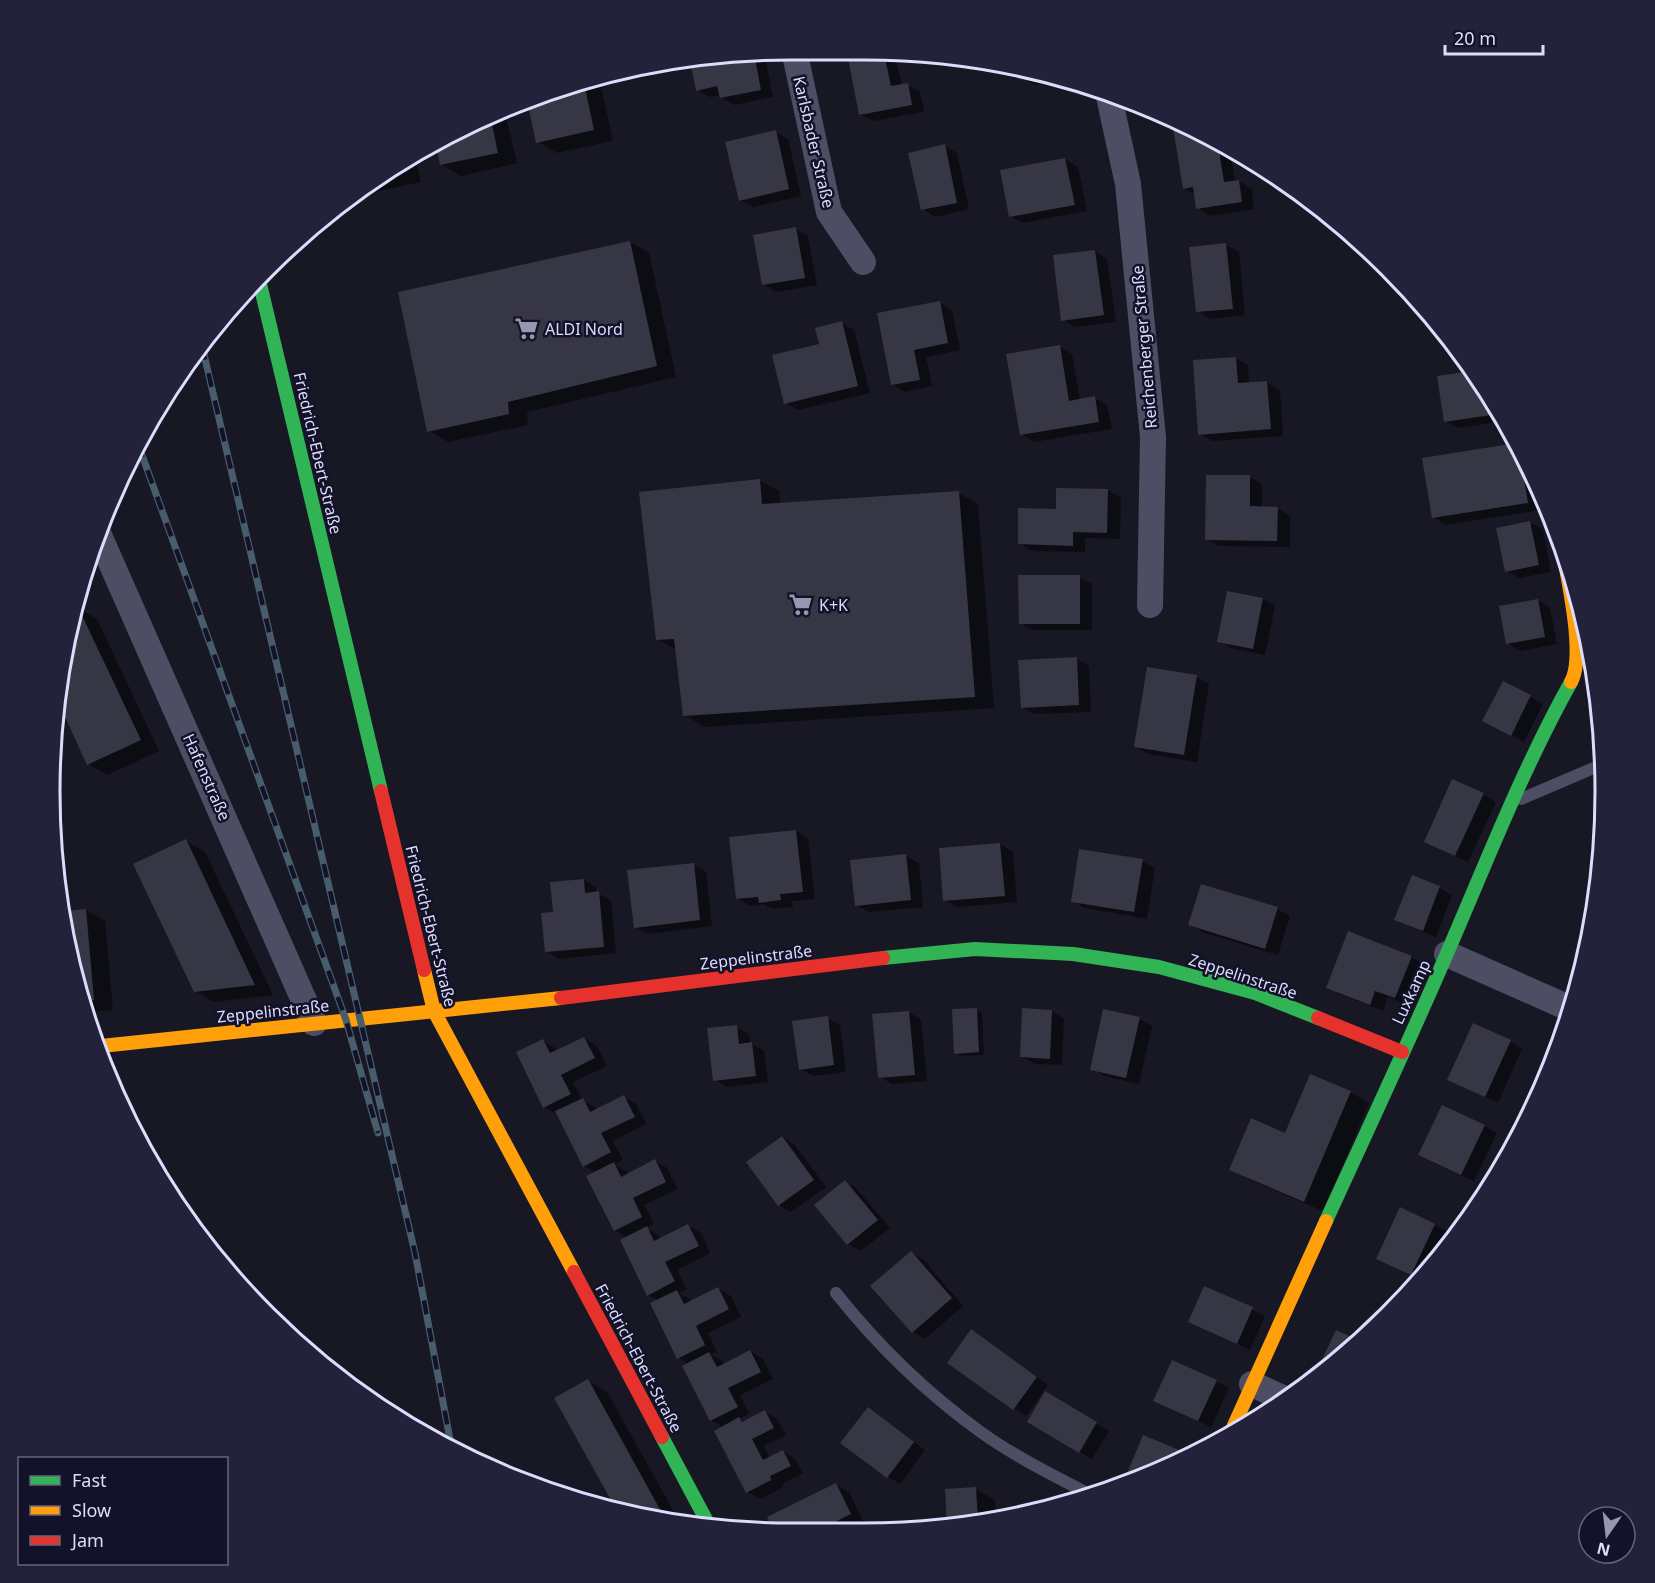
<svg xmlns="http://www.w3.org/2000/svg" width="1655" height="1583" font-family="'Noto Sans',sans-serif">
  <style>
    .shadow { fill: #0007 }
    .building { fill: #373645 }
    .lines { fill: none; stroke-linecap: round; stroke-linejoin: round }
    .lane { stroke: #4d4d64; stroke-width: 12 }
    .street { stroke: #4d4d64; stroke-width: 26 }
    .fast { stroke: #30b455; stroke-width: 14 }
    .slow { stroke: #ff9f0a; stroke-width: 14 }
    .jam { stroke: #e5322d; stroke-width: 14 }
    .rail-casing { stroke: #475d6b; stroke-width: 7 }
    .rail { stroke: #141229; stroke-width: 4.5; stroke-dasharray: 14; stroke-linecap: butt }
    .labels { text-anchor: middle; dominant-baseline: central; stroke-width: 5; stroke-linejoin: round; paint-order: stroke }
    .street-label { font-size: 16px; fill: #dddcfd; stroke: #141229 }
    .poi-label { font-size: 16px; fill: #dddcfd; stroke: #141229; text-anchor: start }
    .rim { fill: none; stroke: #dddcfd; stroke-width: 3 }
  </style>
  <rect width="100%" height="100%" fill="#181724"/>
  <g class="shadow">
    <path d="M764 52 773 97 734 105 721 97 720 95 710 97 697 90 691 59Z"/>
    <path d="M884 53 896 60 902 86 907 85 920 92 924 112 873 121 860 114 849 59Z"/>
    <path d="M1021 70 1061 79 1035 85 1022 77Z"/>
    <path d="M599 78 613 141 557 153 538 142 528 100Z"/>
    <path d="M504 108 517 163 461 176 441 164 437 144Z"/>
    <path d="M1174 122 1236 150 1230 151 1235 182 1239 181 1252 189 1254 209 1210 216 1198 208 1195 194 1184 188Z"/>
    <path d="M775 132 788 139 801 196 753 207 740 200Z"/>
    <path d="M944 146 957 153 969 209 935 217 923 209Z"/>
    <path d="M415 155 421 182 365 194 360 191 379 175Z"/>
    <path d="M1065 159 1078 167 1087 211 1023 223 1010 216Z"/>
    <path d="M796 229 808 236 817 285 776 292 763 284Z"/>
    <path d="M630 242 649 253 676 377 527 412 528 425 448 442 429 431Z"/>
    <path d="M1226 245 1239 252 1245 315 1210 319 1198 311Z"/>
    <path d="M1095 251 1107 259 1116 322 1075 327 1063 320Z"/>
    <path d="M940 303 952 310 960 350 926 357 932 386 905 392 892 384Z"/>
    <path d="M842 323 854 330 870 393 798 410 785 403 821 346Z"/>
    <path d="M1060 347 1072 354 1080 400 1095 398 1107 405 1112 429 1034 442 1022 434Z"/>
    <path d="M1235 358 1248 365 1249 384 1267 383 1280 390 1283 436 1212 441 1200 434Z"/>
    <path d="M1472 373 1503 421 1458 428 1446 421Z"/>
    <path d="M1517 444 1529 463 1535 480 1540 510 1446 525 1433 517 1424 459Z"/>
    <path d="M1249 477 1262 484V508H1278L1290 516V547L1219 546 1206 539Z"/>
    <path d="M759 480 779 491 780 504 959 493 978 504 994 708 704 727 685 715 677 650 657 639Z"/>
    <path d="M1108 490 1121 498 1120 539 1085 538V552L1032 551 1019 543 1057 511Z"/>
    <path d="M1530 522 1543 530 1551 572 1519 578 1506 571Z"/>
    <path d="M1079 577 1092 584V630H1033L1020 623Z"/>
    <path d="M1263 599 1275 606 1265 655 1231 648 1219 641Z"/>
    <path d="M1538 600 1550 608 1557 644 1520 651 1508 643Z"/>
    <path d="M78 608 97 619 159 751 107 775 88 764 56 694 76 609Z"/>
    <path d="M1077 659 1089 666 1091 712 1035 714 1022 707Z"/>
    <path d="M1196 677 1209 684 1197 762 1148 754 1135 747Z"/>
    <path d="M1504 683 1543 704 1524 742 1497 728Z"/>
    <path d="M1483 794 1496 802 1468 862 1425 841Z"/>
    <path d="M796 831 808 838 815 899 792 901 793 907 773 909 764 904 750 906 737 898Z"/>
    <path d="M186 841 205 852 273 995 214 1002 195 991Z"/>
    <path d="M1000 844 1013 852 1017 902 957 907 945 900Z"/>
    <path d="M906 856 919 863 923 907 869 912 856 905Z"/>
    <path d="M1142 861 1155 868 1147 919 1085 908 1072 901Z"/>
    <path d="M693 865 706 872 712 926 648 934 635 927Z"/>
    <path d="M1413 877 1440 888 1452 895 1436 937 1409 926 1396 919Z"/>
    <path d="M584 880 596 887 597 893 611 900 616 953 559 959 547 951 555 913Z"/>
    <path d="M1277 909 1290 916 1278 955 1202 932 1190 924Z"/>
    <path d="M86 910 105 921 113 1010 87 1012 75 984 63 912Z"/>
    <path d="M1411 957 1424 965 1408 1005 1388 997 1383 1011 1340 994 1327 987Z"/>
    <path d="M976 1010 982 1013 984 1055 961 1056 955 1053Z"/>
    <path d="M1052 1011 1064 1019 1062 1065 1035 1064 1022 1057Z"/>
    <path d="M909 1012 921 1020 927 1081 892 1084 880 1077Z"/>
    <path d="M827 1018 840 1025 846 1072 813 1076 800 1069Z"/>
    <path d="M1139 1019 1152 1026 1139 1084 1104 1076 1092 1069Z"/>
    <path d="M737 1027 749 1034 751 1043 764 1051 768 1082 727 1087 715 1080Z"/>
    <path d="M584 1038 597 1046 607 1066 573 1082 582 1100 595 1107 597 1110 624 1097 636 1104 646 1124 613 1141 623 1160 614 1164 626 1171 628 1175 655 1161 667 1168 678 1189 644 1205 654 1224 646 1228 659 1236 661 1239 688 1226 701 1233 710 1253 677 1270 687 1289 679 1293 690 1299 692 1302 718 1289 731 1296 741 1317 708 1333 717 1352 711 1355 722 1361 724 1365 750 1351 763 1359 773 1379 740 1395 749 1414 740 1419 745 1422 765 1412 777 1419 786 1435 764 1446 770 1458 783 1451 795 1459 803 1473 782 1484 783 1487 760 1499 748 1492 723 1427 711 1420 689 1364 679 1358 659 1301 648 1295 628 1238 615 1230 596 1173 584 1166 557 1114 544 1107 543 1041 555 1048 557 1051Z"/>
    <path d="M1510 1041 1522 1049 1498 1103 1462 1086Z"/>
    <path d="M1350 1092 1369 1103 1323 1211 1250 1180 1231 1169Z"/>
    <path d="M1484 1126 1497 1133 1474 1181 1432 1162Z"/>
    <path d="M783 1137 795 1145 826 1187 791 1212 779 1205Z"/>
    <path d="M845 1181 857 1189 890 1228 861 1251 848 1244 816 1205Z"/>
    <path d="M1434 1225 1447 1232 1431 1268 1422 1280 1378 1259Z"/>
    <path d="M911 1253 924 1260 963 1306 925 1339 913 1332Z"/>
    <path d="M1205 1288 1265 1316 1250 1350 1190 1322Z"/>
    <path d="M983 1339 1048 1385 1026 1416 1014 1408Z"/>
    <path d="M588 1381 607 1392 679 1521 619 1511 556 1399Z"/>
    <path d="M1216 1381 1229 1388 1211 1427 1155 1401Z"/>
    <path d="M1046 1394 1109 1431 1092 1459 1029 1422Z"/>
    <path d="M868 1409 925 1450 900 1484 887 1476Z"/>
    <path d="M1183 1453 1191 1457 1131 1480 1127 1478Z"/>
    <path d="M836 1485 849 1492 863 1521 841 1532H776Z"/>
    <path d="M976 1489 995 1500 996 1518 949 1526 946 1491Z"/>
  </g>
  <g class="building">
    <path d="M754 53 761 90 720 98 717 86 696 91 690 60Z"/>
    <path d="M877 53H884L891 86 908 83 912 105 859 115 848 58Z"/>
    <path d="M1019 70 1029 72 1040 74 1021 78Z"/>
    <path d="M584 83 594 130 536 143 527 100Z"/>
    <path d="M490 115 498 153 440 165 436 145Z"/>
    <path d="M1172 121 1223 144H1218L1224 182 1239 180 1242 202 1196 209 1193 187 1183 189Z"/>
    <path d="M776 130 789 189 739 201 725 142Z"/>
    <path d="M945 144 957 203 921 210 908 153Z"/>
    <path d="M1065 158 1075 205 1009 217 1000 170Z"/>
    <path d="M401 163 403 171 377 177 379 175Z"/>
    <path d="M796 227 805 278 762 285 753 235Z"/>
    <path d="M630 241 657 366 508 402 509 414 427 432 398 292Z"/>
    <path d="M1226 243 1233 309 1196 312 1189 247Z"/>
    <path d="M1095 250 1104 315 1061 321 1053 255Z"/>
    <path d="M940 301 948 343 914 350 920 380 891 385 877 313Z"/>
    <path d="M842 321 858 386 784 404 772 355 819 344 815 328Z"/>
    <path d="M1060 345 1069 401 1095 396 1099 422 1020 435 1006 354Z"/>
    <path d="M1236 357 1238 383 1267 381 1271 429 1198 435 1193 360Z"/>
    <path d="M1472 371 1498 414 1444 422 1437 376Z"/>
    <path d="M1516 443 1519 447 1528 503 1432 518 1422 458Z"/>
    <path d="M1206 475H1250V506L1278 507 1277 541 1205 540Z"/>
    <path d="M760 479 762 504 959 491 975 697 683 716 674 639 656 640 639 492Z"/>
    <path d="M1056 488 1108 489 1107 533 1073 532V546L1018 544V508L1056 509Z"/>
    <path d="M1530 521 1539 565 1505 572 1496 528Z"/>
    <path d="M1018 575H1080V624H1019Z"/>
    <path d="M1227 591 1263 598 1253 649 1217 642Z"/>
    <path d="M1538 599 1545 637 1506 644 1499 606Z"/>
    <path d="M76 607H78L141 740 87 765 56 697Z"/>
    <path d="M1077 657 1079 705 1021 708 1018 660Z"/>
    <path d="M1147 667 1197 675 1184 755 1134 747Z"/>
    <path d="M1503 681 1531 695 1511 736 1482 721Z"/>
    <path d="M1452 779 1484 793 1455 856 1424 842Z"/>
    <path d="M796 830 803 892 780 894 781 900 759 903 758 897 736 899 729 837Z"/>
    <path d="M186 839 255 985 194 992 133 864Z"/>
    <path d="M1000 843 1005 896 943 901 939 848Z"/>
    <path d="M1079 849 1143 859 1134 912 1071 902Z"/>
    <path d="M906 854 911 900 855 906 850 860Z"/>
    <path d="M694 863 700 920 634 928 627 870Z"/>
    <path d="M1412 875 1440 886 1423 931 1394 920Z"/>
    <path d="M584 879 585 893 599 891 604 947 545 952 541 913 553 912 550 882Z"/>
    <path d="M1201 884 1278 907 1265 949 1188 925Z"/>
    <path d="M86 909 94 1000 82 1001 75 984 63 911Z"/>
    <path d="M1348 931 1412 956 1395 998 1375 991 1370 1005 1326 988Z"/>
    <path d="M977 1008 979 1052 954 1054 952 1009Z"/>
    <path d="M1022 1008 1052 1010 1050 1059 1020 1057Z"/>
    <path d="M1103 1009 1140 1017 1126 1078 1090 1070Z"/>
    <path d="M909 1011 915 1075 878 1078 872 1014Z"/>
    <path d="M828 1016 834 1065 799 1070 792 1021Z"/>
    <path d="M1473 1023 1511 1040 1485 1097 1447 1080Z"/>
    <path d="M737 1025 739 1044 752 1042 756 1076 713 1081 707 1028Z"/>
    <path d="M584 1037 595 1058 561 1075 571 1094 543 1108 516 1052 543 1039 550 1053Z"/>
    <path d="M1310 1074 1351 1091 1304 1202 1229 1170 1251 1118 1285 1133Z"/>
    <path d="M624 1095 635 1117 601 1133 611 1152 583 1167 555 1111 583 1098 590 1112Z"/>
    <path d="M1442 1105 1485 1125 1461 1175 1418 1155Z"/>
    <path d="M782 1136 814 1180 778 1206 746 1162Z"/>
    <path d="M655 1159 666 1182 633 1198 642 1217 614 1231 586 1176 614 1162 621 1177Z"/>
    <path d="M845 1180 878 1220 847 1245 814 1205Z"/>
    <path d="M1400 1207 1435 1224 1411 1275 1376 1259Z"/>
    <path d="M688 1224 699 1246 665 1262 675 1281 647 1296 620 1240 647 1226 654 1241Z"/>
    <path d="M911 1251 952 1298 912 1333 870 1286Z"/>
    <path d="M1204 1286 1253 1307 1237 1344 1188 1322Z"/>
    <path d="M718 1287 729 1309 696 1326 705 1345 677 1359 650 1303 677 1290 684 1304Z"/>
    <path d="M971 1329 1037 1377 1013 1410 947 1363Z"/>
    <path d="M1336 1330 1358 1340 1323 1373 1317 1370Z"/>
    <path d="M750 1350 761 1372 728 1388 738 1407 710 1421 682 1366 709 1352 717 1367Z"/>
    <path d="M1172 1360 1217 1380 1198 1421 1153 1401Z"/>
    <path d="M588 1379 662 1513 655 1517 617 1511 554 1398Z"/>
    <path d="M1045 1391 1097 1422 1079 1453 1027 1422Z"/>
    <path d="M868 1407 914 1442 887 1478 840 1443Z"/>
    <path d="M765 1410 774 1428 752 1439 763 1460 783 1450 791 1466 770 1476 771 1480 746 1493 714 1431 739 1417 742 1422Z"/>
    <path d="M1143 1435 1184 1452 1180 1462 1130 1480 1125 1478Z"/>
    <path d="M836 1483 851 1514 815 1532H774L767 1517Z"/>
    <path d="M976 1487 978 1521 947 1526 945 1489Z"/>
  </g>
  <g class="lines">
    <g class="lane">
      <path d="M1521 799 1603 764"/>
      <path d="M836 1293C878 1346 928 1394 982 1433 1016 1457 1054 1476 1091 1495"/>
    </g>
    <g class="street">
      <path d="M794 50 829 212 863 262"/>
      <path d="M1108 92 1128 184 1153 437 1150 605"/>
      <path d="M98 533 314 1023"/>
      <path d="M1447 954 1571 1009"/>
      <path d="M1252 1384 1285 1399"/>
    </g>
    <g class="fast">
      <path d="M259 280 381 791"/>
      <path d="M883 958 975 949 1073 954 1159 967 1255 993 1318 1018"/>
      <path d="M1326 1221C1367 1131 1409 1042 1448 951 1487 861 1523 768 1571 682"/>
      <path d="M662 1437 710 1527"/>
    </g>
    <g class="slow">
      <path d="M1564 557C1569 586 1585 657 1571 682"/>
      <path d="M424 970 434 1011 574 1272"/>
      <path d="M101 1046 561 998"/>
      <path d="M1231 1432 1326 1221"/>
    </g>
    <g class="jam">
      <path d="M381 791 424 970"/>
      <path d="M561 998 883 958"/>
      <path d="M1318 1018 1402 1052"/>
      <path d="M574 1272 662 1437"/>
    </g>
    <defs>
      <g id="rail">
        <path d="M202 346 415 1253 452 1450"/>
        <path d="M138 444 346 1020 378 1133"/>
      </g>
    </defs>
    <use href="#rail" class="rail-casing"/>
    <use href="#rail" class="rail"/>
  </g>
  <defs>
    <symbol id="supermarket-bare" viewBox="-9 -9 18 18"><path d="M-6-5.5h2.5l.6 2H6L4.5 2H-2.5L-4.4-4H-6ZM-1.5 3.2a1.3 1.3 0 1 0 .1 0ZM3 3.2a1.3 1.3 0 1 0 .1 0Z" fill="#9897b1" stroke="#141229" stroke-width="2.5" paint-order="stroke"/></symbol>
  </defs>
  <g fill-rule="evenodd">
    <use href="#supermarket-bare" x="510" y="312" width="33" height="33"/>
    <use href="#supermarket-bare" x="784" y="588" width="33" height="33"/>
  </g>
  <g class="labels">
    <g class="street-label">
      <text transform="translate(814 142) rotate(77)">Karlsbader Straße</text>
      <text transform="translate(1144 347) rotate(-95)">Reichenberger Straße</text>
      <text transform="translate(318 453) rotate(77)">Friedrich-Ebert-Straße</text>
      <text transform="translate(207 777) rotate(66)">Hafenstraße</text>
      <text transform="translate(431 926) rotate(76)">Friedrich-Ebert-Straße</text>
      <text transform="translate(756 957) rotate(-7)">Zeppelinstraße</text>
      <text transform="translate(1243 976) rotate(18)">Zeppelinstraße</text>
      <text transform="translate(1411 992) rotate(-65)">Luxkamp</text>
      <text transform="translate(273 1011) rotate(-6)">Zeppelinstraße</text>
      <text transform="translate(639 1358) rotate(62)">Friedrich-Ebert-Straße</text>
    </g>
    <g class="poi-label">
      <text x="545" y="329">ALDI Nord</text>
      <text x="819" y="605">K+K</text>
    </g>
  </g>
  <path d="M0 0H1655V1583H0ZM791 60H864A731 731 0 0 1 1595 791V792A731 731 0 0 1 864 1523H791A731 731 0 0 1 60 792V791A731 731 0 0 1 791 60Z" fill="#24223a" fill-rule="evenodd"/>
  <path class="rim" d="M791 60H864A731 731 0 0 1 1595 791V792A731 731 0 0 1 864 1523H791A731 731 0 0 1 60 792V791A731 731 0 0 1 791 60Z"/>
  <rect x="18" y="1457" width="210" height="108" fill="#141229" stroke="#64637e" stroke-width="1.5"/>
  <rect x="30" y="1476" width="30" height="9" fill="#30b455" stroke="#64637e" stroke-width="1.5"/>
  <text x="72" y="1487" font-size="18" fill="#dddcfd">Fast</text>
  <rect x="30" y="1506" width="30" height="9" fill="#ff9f0a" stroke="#64637e" stroke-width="1.5"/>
  <text x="72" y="1517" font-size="18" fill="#dddcfd">Slow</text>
  <rect x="30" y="1536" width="30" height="9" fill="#e5322d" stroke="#64637e" stroke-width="1.5"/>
  <text x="72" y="1547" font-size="18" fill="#dddcfd">Jam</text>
  <g transform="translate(1607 1535) rotate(194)"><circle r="28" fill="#141229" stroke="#64637e" stroke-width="1.5"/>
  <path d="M0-4.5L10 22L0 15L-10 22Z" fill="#9897b1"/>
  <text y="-9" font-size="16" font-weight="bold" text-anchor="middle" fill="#dddcfd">N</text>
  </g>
  <path d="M1445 45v9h98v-9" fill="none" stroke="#dddcfd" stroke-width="3"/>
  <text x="1454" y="45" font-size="18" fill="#dddcfd" stroke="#141229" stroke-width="4.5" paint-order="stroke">20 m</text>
</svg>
